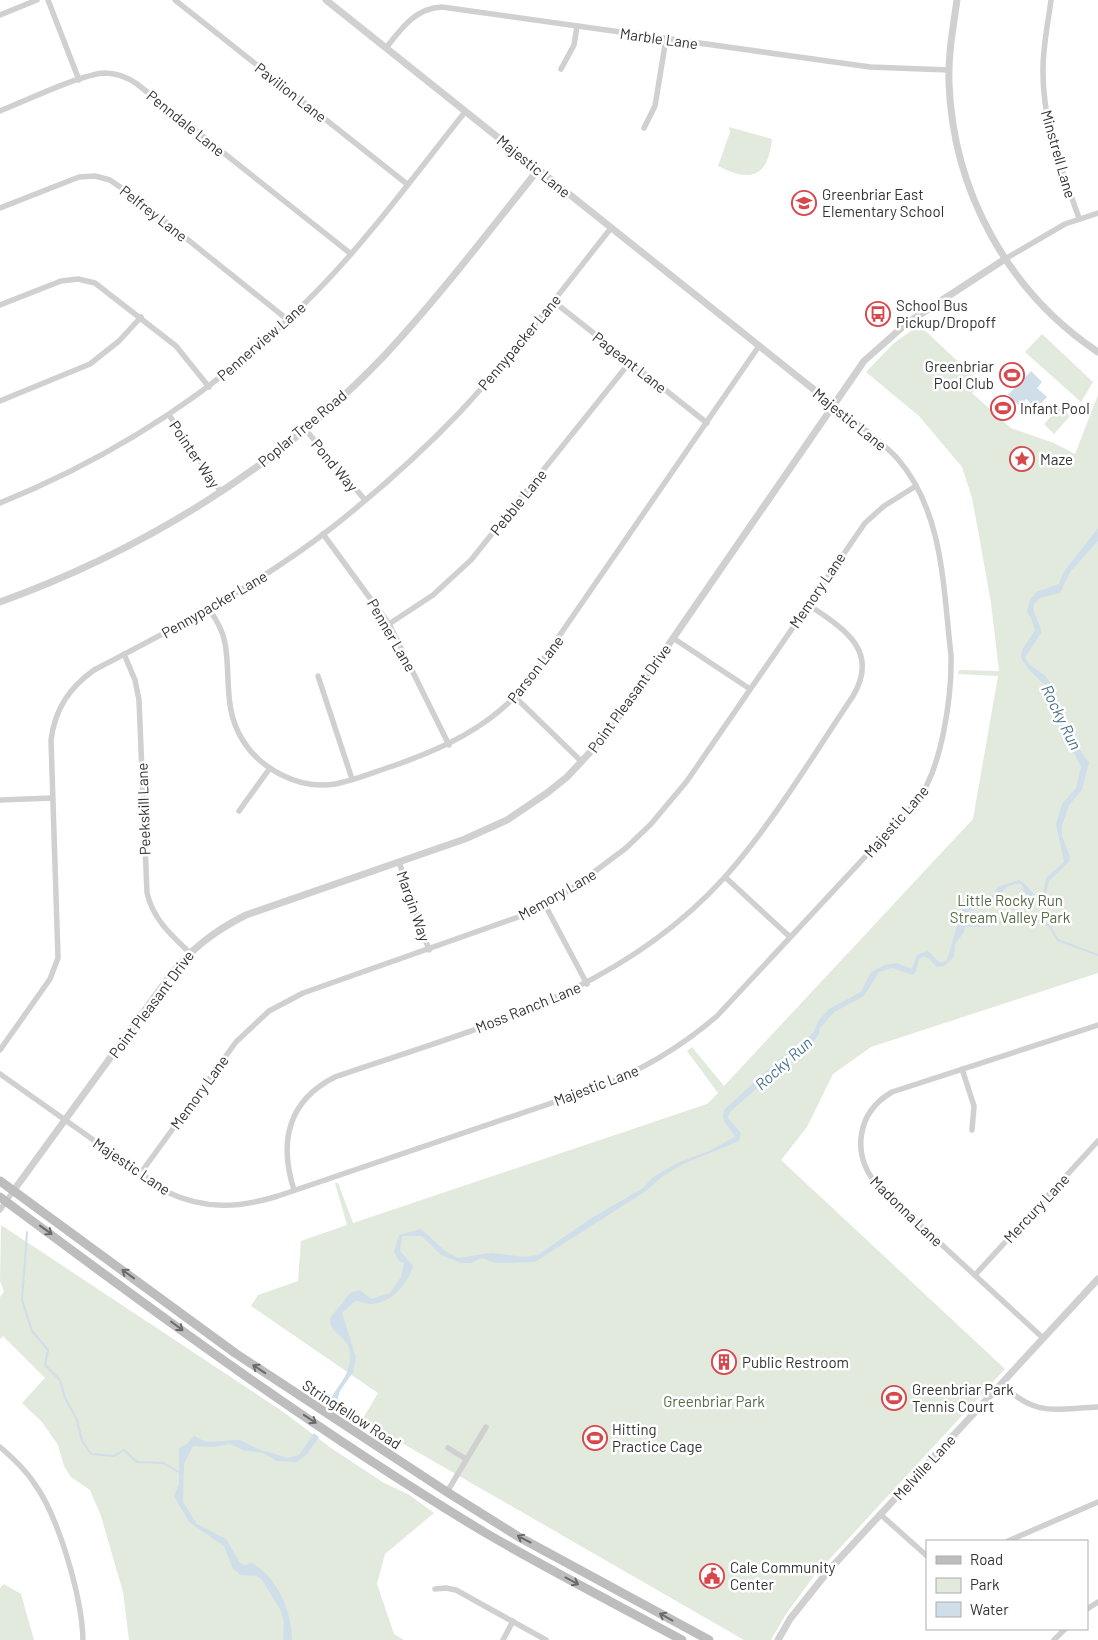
<svg xmlns="http://www.w3.org/2000/svg" width="1098" height="1640" font-family="Barlow,sans-serif">
  <style>
    .green { fill: #e2e9dd }
    .water { fill: #cfdee9 }
    .lines { fill: none; stroke-linecap: round; stroke-linejoin: round }
    .stream { stroke: #cfdee9; stroke-width: 2 }
    .minor { stroke: #d0d0d0; stroke-width: 5.5 }
    .tertiary { stroke: #d0d0d0; stroke-width: 7 }
    .secondary { stroke: #bdbdbd; stroke-width: 9 }
    .oneway { stroke: #6a6a6a }
    .labels { text-anchor: middle; dominant-baseline: central; stroke-width: 5; stroke-linejoin: round; paint-order: stroke }
    .street-label { font-size: 15px; fill: #333; stroke: #fff }
    .poi-label { font-size: 15px; fill: #333; stroke: #fff; text-anchor: start }
    .park-label { font-size: 15px; fill: #546c43; stroke: #fff }
    .water-label { font-size: 16px; font-style: italic; fill: #46708f; stroke: #fff }
  </style>
  <rect width="100%" height="100%" fill="#fff"/>
  <g class="green">
    <path d="M729 127 772 139C768 177 751 183 718 166L730 132Z"/>
    <path d="M919 325 981 383 972 393 1011 428 1054 443 1075 454 1098 395V973L871 1047 833 1074 807 1127 781 1160 1005 1369 814 1576 786 1614 771 1640H744L362 1420 378 1393 251 1306 258 1295 298 1281 301 1241 347 1225 335 1183H338L353 1223 707 1104 718 1093 687 1051 692 1047 724 1086 973 819 998 676 958 674 959 670 999 671 991 603 978 530 972 498 962 467 919 416 866 372 894 343Z"/>
    <path d="M1042 334 1093 382 1081 402 1025 352Z"/>
    <path d="M1060 407 1070 416 1054 434 1044 424Z"/>
    <path d="M1 1225 282 1411 331 1448 384 1483 408 1494 434 1513 385 1554 377 1584 394 1634 404 1640H129L123 1592 101 1516 90 1490 71 1477 64 1466 58 1445 42 1422 22 1403 45 1378 3 1336 0 1339V1297L4 1292 0 1281Z"/>
    <path d="M4 1584 21 1594 34 1640H0V1588Z"/>
  </g>
  <g class="water">
    <path d="M1031 371 1042 382 1037 388 1047 397 1036 408 1026 399 1020 406 1008 395Z"/>
    <path d="M1098 528V541L1070 572 1060 593 1040 598 1034 604C1031 614 1041 622 1041 633L1025 657C1029 669 1043 670 1049 681 1063 707 1069 740 1089 762L1082 790 1069 805 1062 825V836L1070 857 1069 862 1049 881 1045 898 1040 900H1033L1020 887 1024 889 1021 884C1000 884 1002 898 988 906 981 909 974 907 968 912L964 932 955 944 954 957 944 966 937 967C931 961 927 953 919 959L916 971 913 975 892 968 879 972 864 996 834 1012 820 1028 819 1034 809 1047 791 1058 730 1112 728 1118 741 1133 739 1141 683 1164 663 1176 646 1191 535 1262 495 1263 482 1258 471 1263H461L441 1255 422 1236H402L400 1251 413 1266C407 1285 391 1303 371 1304 365 1304 361 1301 355 1301L342 1313 356 1357 353 1372 340 1391 337 1401 331 1398C338 1386 349 1375 350 1360 354 1335 325 1334 331 1317L350 1293 360 1290 371 1299 390 1293 401 1277 404 1263 399 1261 394 1252 399 1235 421 1229 445 1251 458 1258 491 1253 524 1257 538 1255 590 1219 643 1188 652 1178 675 1164 709 1151 735 1137C731 1127 718 1121 725 1109L780 1059 813 1033 819 1020 829 1009 861 992 871 972 885 965 897 963 912 969 917 955 928 951 940 963 947 960 962 908 969 895 970 906 980 905 991 898 998 887 1019 880 1025 884 1035 896 1043 895 1046 878 1064 862 1056 824 1062 804 1076 788 1081 767 1048 700 1045 685 1029 670 1021 658 1022 650 1035 630 1031 618 1027 612 1030 600 1036 592 1059 584 1063 573Z"/>
    <path d="M314 1433 319 1437 307 1454 297 1462 277 1461 263 1453 243 1450 230 1444 214 1447 193 1446 184 1464 183 1502 197 1524 226 1539 240 1563 245 1565 252 1563C278 1577 292 1613 292 1640H283L284 1623 281 1611 262 1580 257 1576 241 1575 233 1569 224 1546 189 1522 174 1496 179 1484V1448L187 1444 194 1436 206 1442 240 1440 256 1448 287 1458 299 1455Z"/>
  </g>
  <g class="lines">
    <g class="stream">
      <path d="M963 926 991 925 1022 915 1049 925 1058 940 1098 955"/>
      <path d="M27 1232 22 1300 32 1331 48 1350 45 1365 60 1380 65 1398 77 1420 82 1441 91 1454 114 1456 124 1450 137 1462 163 1463 179 1472"/>
    </g>
    <g class="minor">
      <path d="M48 0 79 80"/>
      <path d="M175 0 407 184"/>
      <path d="M1051 0C1048 23 1043 46 1043 69 1042 122 1062 170 1079 218"/>
      <path d="M0 15 37 0"/>
      <path d="M386 48C401 29 415 8 442 7L870 67 949 70"/>
      <path d="M561 69 574 45 577 26"/>
      <path d="M0 111C25 101 81 74 105 73 117 73 127 77 137 84L351 254"/>
      <path d="M644 128 655 106 666 39"/>
      <path d="M0 208 79 177 95 176 110 180 137 199 288 320"/>
      <path d="M1005 259 1065 224 1098 213"/>
      <path d="M553 301 707 423"/>
      <path d="M0 305 61 281 78 279 95 283 176 346 209 387"/>
      <path d="M0 401 90 364 119 341 141 317"/>
      <path d="M169 415 221 492"/>
      <path d="M305 429 365 500"/>
      <path d="M0 503C119 455 226 384 316 292 370 237 417 172 465 112"/>
      <path d="M323 534 389 624 449 745"/>
      <path d="M209 609C216 619 223 630 225 643 231 676 223 708 242 739 260 769 299 790 335 784 355 780 374 772 393 766 444 748 488 728 524 687L759 346"/>
      <path d="M389 624 433 595 471 560 630 362"/>
      <path d="M673 638 750 689"/>
      <path d="M124 654 135 680 139 700 147 893C153 919 171 935 189 952"/>
      <path d="M318 676 352 779"/>
      <path d="M515 697 582 762"/>
      <path d="M0 800 52 798"/>
      <path d="M239 811 270 768"/>
      <path d="M399 862 429 950"/>
      <path d="M725 877 790 937"/>
      <path d="M545 905 587 984"/>
      <path d="M0 1050 50 979 58 958 51 740C55 709 69 688 94 670 177 627 260 584 334 526 378 491 421 453 460 412 514 354 562 290 611 228"/>
      <path d="M962 1069 974 1106 972 1130"/>
      <path d="M0 1074 167 1192C205 1210 239 1208 278 1196L596 1088C641 1071 680 1048 717 1016L917 801C942 769 952 695 951 655 943 588 944 512 897 458 878 438 854 421 832 404"/>
      <path d="M140 1174 236 1042 269 1011 303 993 521 916 570 890 626 848 651 824 687 781 865 523 884 506 916 486"/>
      <path d="M294 1190C279 1143 287 1101 335 1077 477 1028 619 994 724 878 773 823 812 757 853 696 881 649 841 627 807 604"/>
      <path d="M0 1210 14 1190"/>
      <path d="M975 1275 1098 1141"/>
      <path d="M1043 1338 878 1186C851 1155 856 1113 892 1092L1098 1025"/>
      <path d="M1001 1384C1037 1417 1052 1409 1098 1407"/>
      <path d="M0 1447C13 1458 25 1469 34 1483 59 1517 82 1598 83 1640"/>
      <path d="M448 1448 466 1459"/>
      <path d="M447 1492 486 1427"/>
      <path d="M880 1514 927 1556"/>
      <path d="M1008 1541 1098 1502"/>
      <path d="M435 1589 446 1588 456 1590 546 1640"/>
      <path d="M1087 1609 1098 1602"/>
      <path d="M503 1640 513 1621"/>
      <path d="M1054 1640 1065 1629"/>
    </g>
    <g class="tertiary">
      <path d="M326 0 832 404"/>
      <path d="M957 0C953 28 948 55 949 83 953 191 1008 292 1098 352"/>
      <path d="M0 602C144 550 278 467 384 356 439 297 488 232 538 170"/>
      <path d="M14 1190 169 977C191 949 214 931 246 915L465 839 507 820 547 793 567 777 595 747 625 708 864 361 907 323 1005 259"/>
      <path d="M778 1640 790 1619 829 1570 1098 1279"/>
    </g>
    <g class="secondary">
      <path d="M0 1181 235 1353 447 1492 519 1537 709 1640"/>
      <path d="M0 1197C157 1314 316 1431 484 1532 549 1570 616 1604 682 1640"/>
    </g>
  </g>
  <defs><path id="oneway-shaft" d="M-6 0H5M1.5-3L5.5 0L1.5 3" fill="none" stroke-width="1.6" stroke-linecap="round" stroke-linejoin="round" transform="scale(1.25)"/></defs>
  <g class="oneway">
    <use href="#oneway-shaft" transform="translate(46 1230) rotate(36)"/>
    <use href="#oneway-shaft" transform="translate(128 1274) rotate(-144)"/>
    <use href="#oneway-shaft" transform="translate(177 1326) rotate(37)"/>
    <use href="#oneway-shaft" transform="translate(259 1369) rotate(-146)"/>
    <use href="#oneway-shaft" transform="translate(310 1419) rotate(34)"/>
    <use href="#oneway-shaft" transform="translate(524 1539) rotate(-152)"/>
    <use href="#oneway-shaft" transform="translate(572 1581) rotate(28)"/>
    <use href="#oneway-shaft" transform="translate(666 1617) rotate(-151)"/>
  </g>
  <defs>
    <symbol id="school-ring" viewBox="-11 -11 22 22"><circle r="9.5" fill="#fff" stroke="#d7484c" stroke-width="1.5"/><path d="M0-5L7-2L0 1L-7-2ZM-4 1L0 2.5L4 1V4Q0 6-4 4Z" fill="#d7484c"/></symbol>
    <symbol id="bus-ring" viewBox="-11 -11 22 22"><circle r="9.5" fill="#fff" stroke="#d7484c" stroke-width="1.5"/><path d="M-5-6H5V4H4V6H2V4H-2V6H-4V4H-5ZM-3.5-4V0h7V-4ZM-3.5 1.2v1.5H-2V1.2ZM2 1.2v1.5H3.5V1.2Z" fill="#d7484c"/></symbol>
    <symbol id="stadium-ring" viewBox="-11 -11 22 22"><circle r="9.5" fill="#fff" stroke="#d7484c" stroke-width="1.5"/><path d="M0-5a6.5 5 0 1 0 0 10a6.5 5 0 1 0 0-10ZM-3.5-1.8h7v3.6h-7Z" fill="#d7484c"/></symbol>
    <symbol id="sight-ring" viewBox="-11 -11 22 22"><circle r="9.5" fill="#fff" stroke="#d7484c" stroke-width="1.5"/><path d="M0-6L1.8-2.2L6-1.7L2.9 1.2L3.7 5.4L0 3.3L-3.7 5.4L-2.9 1.2L-6-1.7L-1.8-2.2Z" fill="#d7484c"/></symbol>
    <symbol id="building-ring" viewBox="-11 -11 22 22"><circle r="9.5" fill="#fff" stroke="#d7484c" stroke-width="1.5"/><path d="M-4-6H4V6H1V3H-1V6H-4ZM-2.5-4.3h1.7v1.8h-1.7ZM.8-4.3h1.7v1.8H.8ZM-2.5-1h1.7V.8h-1.7ZM.8-1h1.7V.8H.8Z" fill="#d7484c"/></symbol>
    <symbol id="civic-ring" viewBox="-11 -11 22 22"><circle r="9.5" fill="#fff" stroke="#d7484c" stroke-width="1.5"/><path d="M-.6-6.5H3V-4.5H.6V-3L4-1V1h2V6H-6V1h2V-1L-.6-3ZM-1.2 2.5V6h2.4V2.5Z" fill="#d7484c"/></symbol>
  </defs>
  <g fill-rule="evenodd">
    <use href="#school-ring" x="790" y="189" width="28" height="28"/>
    <use href="#bus-ring" x="864" y="300" width="28" height="28"/>
    <use href="#stadium-ring" x="998" y="361" width="28" height="28"/>
    <use href="#stadium-ring" x="989" y="394" width="28" height="28"/>
    <use href="#sight-ring" x="1008" y="445" width="28" height="28"/>
    <use href="#building-ring" x="710" y="1348" width="28" height="28"/>
    <use href="#stadium-ring" x="880" y="1384" width="28" height="28"/>
    <use href="#stadium-ring" x="581" y="1424" width="28" height="28"/>
    <use href="#civic-ring" x="698" y="1562" width="28" height="28"/>
  </g>
  <g class="labels">
    <g class="street-label">
      <text transform="translate(659 38) rotate(8)">Marble Lane</text>
      <text transform="translate(291 92) rotate(38)">Pavilion Lane</text>
      <text transform="translate(186 123) rotate(39)">Penndale Lane</text>
      <text transform="translate(1059 154) rotate(74)">Minstrell Lane</text>
      <text transform="translate(534 166) rotate(39)">Majestic Lane</text>
      <text transform="translate(154 213) rotate(38)">Pelfrey Lane</text>
      <text transform="translate(261 341) rotate(-41)">Pennerview Lane</text>
      <text transform="translate(519 342) rotate(-50)">Pennypacker Lane</text>
      <text transform="translate(630 362) rotate(38)">Pageant Lane</text>
      <text transform="translate(850 419) rotate(39)">Majestic Lane</text>
      <text transform="translate(302 428) rotate(-40)">Poplar Tree Road</text>
      <text transform="translate(195 454) rotate(56)">Pointer Way</text>
      <text transform="translate(335 465) rotate(50)">Pond Way</text>
      <text transform="translate(518 502) rotate(-51)">Pebble Lane</text>
      <text transform="translate(817 590) rotate(-56)">Memory Lane</text>
      <text transform="translate(214 604) rotate(-30)">Pennypacker Lane</text>
      <text transform="translate(392 635) rotate(60)">Penner Lane</text>
      <text transform="translate(535 669) rotate(-52)">Parson Lane</text>
      <text transform="translate(629 698) rotate(-54)">Point Pleasant Drive</text>
      <text transform="translate(143 809) rotate(-92)">Peekskill Lane</text>
      <text transform="translate(896 821) rotate(-49)">Majestic Lane</text>
      <text transform="translate(557 894) rotate(-30)">Memory Lane</text>
      <text transform="translate(414 906) rotate(71)">Margin Way</text>
      <text transform="translate(151 1004) rotate(-53)">Point Pleasant Drive</text>
      <text transform="translate(528 1007) rotate(-22)">Moss Ranch Lane</text>
      <text transform="translate(596 1085) rotate(-21)">Majestic Lane</text>
      <text transform="translate(199 1092) rotate(-54)">Memory Lane</text>
      <text transform="translate(132 1166) rotate(34)">Majestic Lane</text>
      <text transform="translate(1036 1208) rotate(-47)">Mercury Lane</text>
      <text transform="translate(907 1211) rotate(44)">Madonna Lane</text>
      <text transform="translate(352 1414) rotate(33)">Stringfellow Road</text>
      <text transform="translate(924 1467) rotate(-47)">Melville Lane</text>
    </g>
    <g class="poi-label">
      <text x="822" y="194">Greenbriar East<tspan x="822" dy="17">Elementary School</tspan></text>
      <text x="896" y="305">School Bus<tspan x="896" dy="17">Pickup/Dropoff</tspan></text>
      <text x="994" y="366" text-anchor="end">Greenbriar<tspan x="994" dy="17">Pool Club</tspan></text>
      <text x="1020" y="408">Infant Pool</text>
      <text x="1040" y="459">Maze</text>
      <text x="742" y="1362">Public Restroom</text>
      <text x="912" y="1389">Greenbriar Park<tspan x="912" dy="17">Tennis Court</tspan></text>
      <text x="612" y="1429">Hitting<tspan x="612" dy="17">Practice Cage</tspan></text>
      <text x="730" y="1567">Cale Community<tspan x="730" dy="17">Center</tspan></text>
    </g>
    <g class="park-label">
      <text x="1010" y="900">Little Rocky Run<tspan x="1010" dy="17">Stream Valley Park</tspan></text>
      <text x="714" y="1401">Greenbriar Park</text>
    </g>
    <g class="water-label">
      <text transform="translate(1062 717) rotate(64)">Rocky Run</text>
      <text transform="translate(783 1063) rotate(-42)">Rocky Run</text>
    </g>
  </g>
  <rect x="926" y="1540" width="162" height="90" fill="#ffffff" stroke="#adadad"/>
  <rect x="936" y="1556" width="25" height="8" fill="#bdbdbd" stroke="#adadad"/>
  <text x="970" y="1565" font-size="15" fill="#333333">Road</text>
  <rect x="936" y="1578" width="25" height="15" fill="#e2e9dd" stroke="#adadad"/>
  <text x="970" y="1590" font-size="15" fill="#333333">Park</text>
  <rect x="936" y="1602" width="25" height="15" fill="#cfdee9" stroke="#adadad"/>
  <text x="970" y="1615" font-size="15" fill="#333333">Water</text>
</svg>
